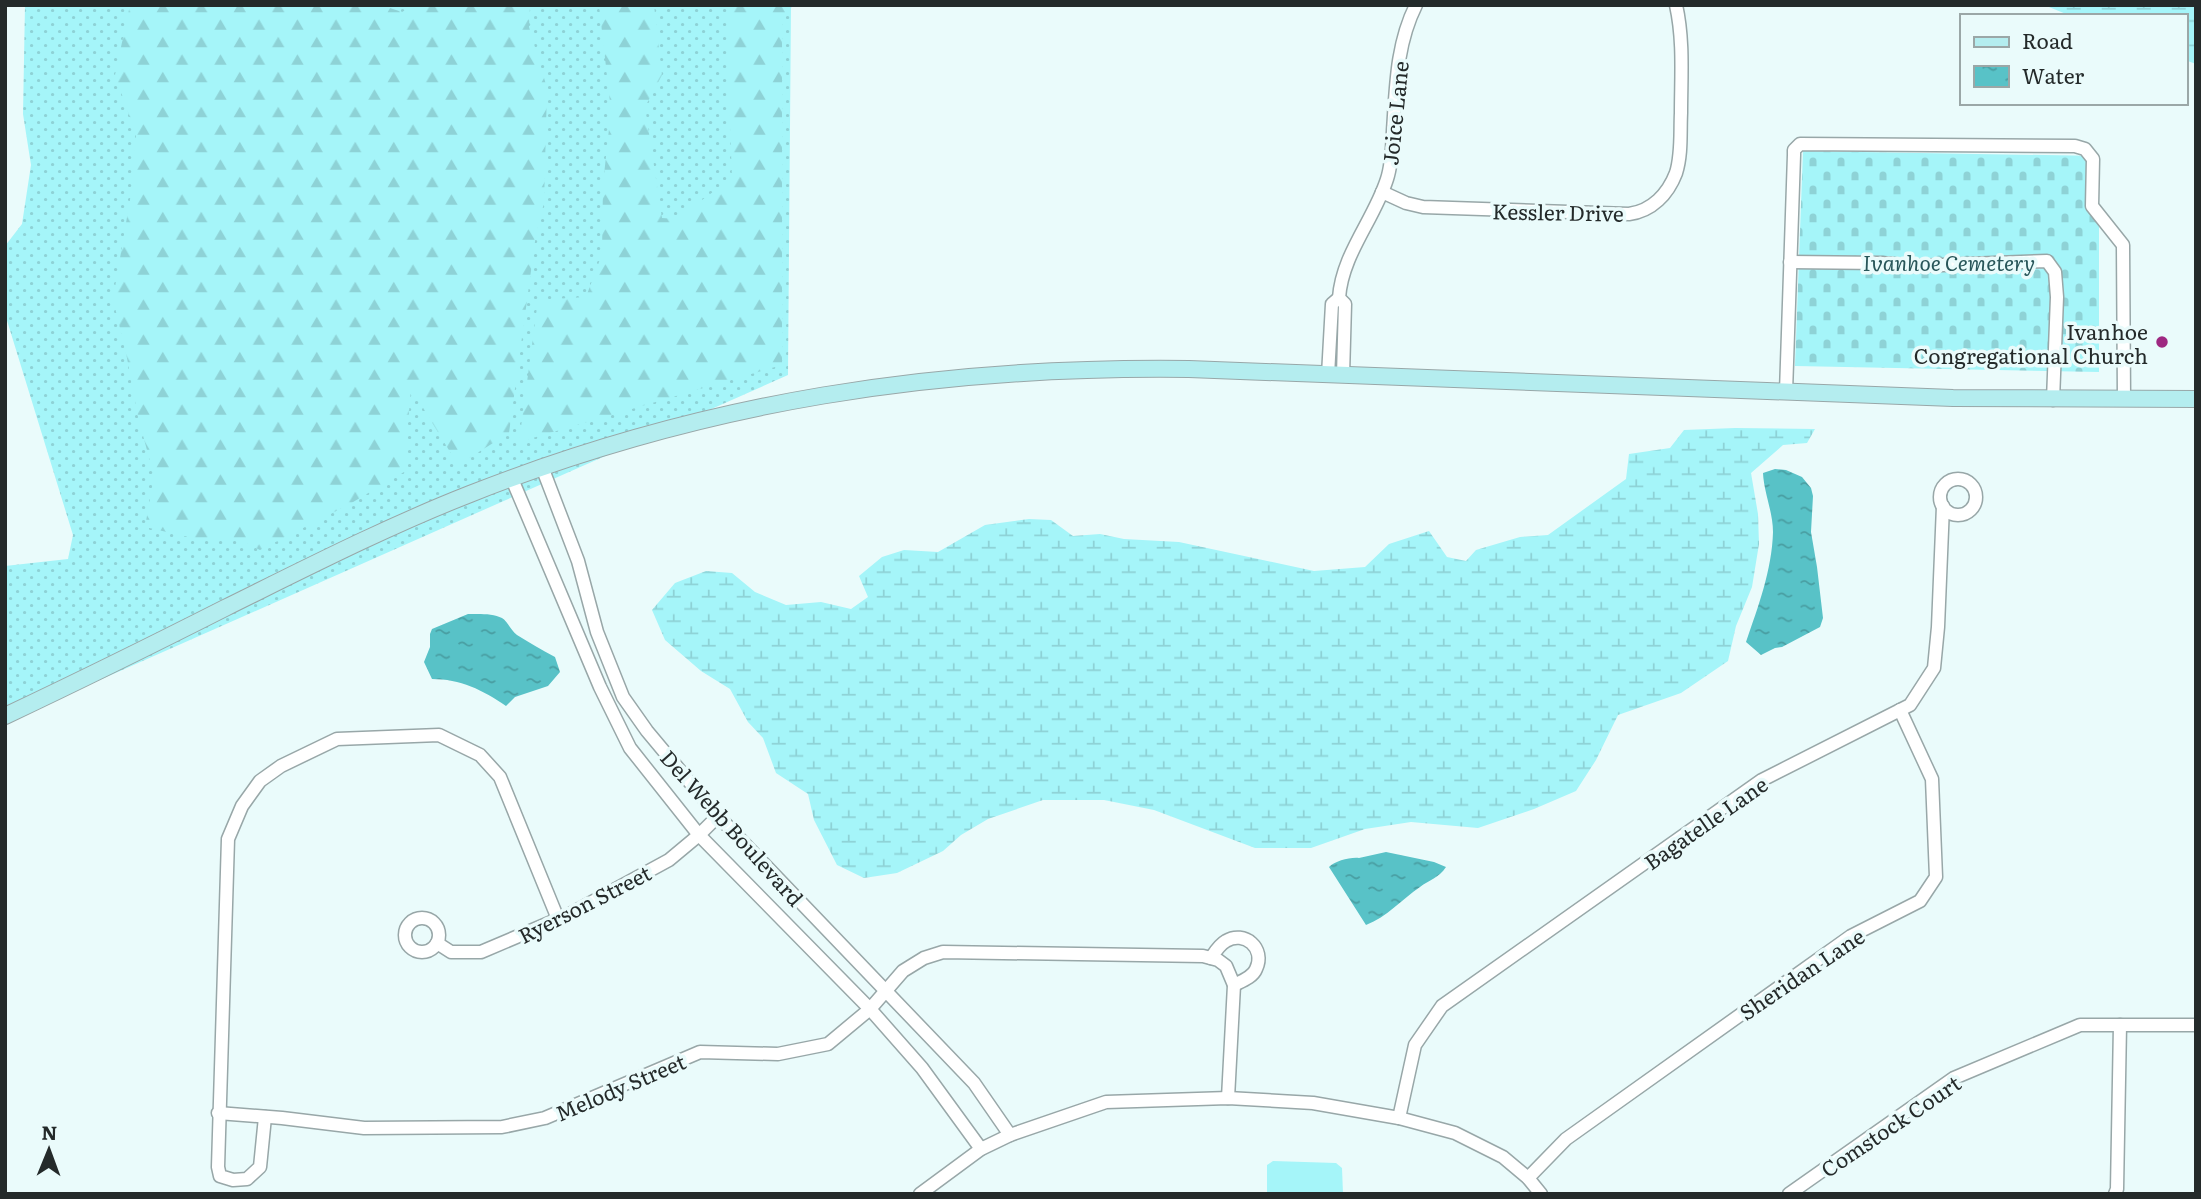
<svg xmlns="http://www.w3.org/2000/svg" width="2201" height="1199" font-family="Literata,serif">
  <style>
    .grass { fill: url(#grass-dots) }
    .forest { fill: url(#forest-firs) }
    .wetland { fill: url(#wetland-marsh) }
    .cemetery { fill: url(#cemetery-stones) }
    .pitch { fill: #a5f5f9 }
    .water { fill: url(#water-ripples) }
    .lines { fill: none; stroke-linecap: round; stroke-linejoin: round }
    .minor-casing { stroke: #98a7a8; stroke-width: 15 }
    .secondary-casing { stroke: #98a7a8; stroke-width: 18 }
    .minor { stroke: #fff; stroke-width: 12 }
    .secondary { stroke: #b4edef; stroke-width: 16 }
    .poi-dot { fill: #9e2881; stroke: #eafbfb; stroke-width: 2.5 }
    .labels { text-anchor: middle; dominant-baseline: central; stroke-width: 7; stroke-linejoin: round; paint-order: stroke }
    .street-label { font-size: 21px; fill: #242a2a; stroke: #eafbfb }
    .park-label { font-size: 21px; font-style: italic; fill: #285659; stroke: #eafbfb }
    .poi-label { font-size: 21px; fill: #242a2a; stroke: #eafbfb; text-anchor: end }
  </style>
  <defs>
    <pattern id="grass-dots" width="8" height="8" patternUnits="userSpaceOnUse" patternTransform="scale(1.75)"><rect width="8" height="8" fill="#a5f5f9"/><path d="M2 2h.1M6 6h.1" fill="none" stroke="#8ed2d6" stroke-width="1.8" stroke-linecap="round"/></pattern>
    <pattern id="forest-firs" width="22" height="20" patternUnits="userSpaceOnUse" patternTransform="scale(1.75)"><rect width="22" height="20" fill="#a5f5f9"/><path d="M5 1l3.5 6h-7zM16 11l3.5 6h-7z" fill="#8ed2d6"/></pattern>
    <pattern id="wetland-marsh" width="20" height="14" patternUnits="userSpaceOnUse" patternTransform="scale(1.75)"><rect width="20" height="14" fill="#a5f5f9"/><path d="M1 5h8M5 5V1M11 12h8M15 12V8" fill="none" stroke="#8ed2d6"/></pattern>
    <pattern id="cemetery-stones" width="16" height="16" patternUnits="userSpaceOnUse" patternTransform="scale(1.75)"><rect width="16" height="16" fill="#a5f5f9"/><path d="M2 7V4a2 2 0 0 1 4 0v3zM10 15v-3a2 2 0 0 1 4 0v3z" fill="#8ed2d6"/></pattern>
    <pattern id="water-ripples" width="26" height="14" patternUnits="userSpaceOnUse" patternTransform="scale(1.75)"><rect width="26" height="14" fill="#58c2c7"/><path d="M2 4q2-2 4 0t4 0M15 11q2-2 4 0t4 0" fill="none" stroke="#499ea2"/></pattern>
  </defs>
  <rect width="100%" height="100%" fill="#eafbfb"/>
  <path class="grass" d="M25 5H791L788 375 5 722V566L68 559 73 535 5 314V246L22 224 31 165 23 114Z"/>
  <g class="forest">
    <path d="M130 5H381L402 12 415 5H530L529 27 547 88 544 203 536 234 509 433 458 465 411 388 404 472 348 505 260 550 235 538H193L145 527 154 476 138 417 127 358 113 299 132 188 136 135 115 75Z"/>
    <path d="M599 5H654L662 75 645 107 662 218 676 219 732 178 729 102V5H793L782 21V365L519 442 538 300 586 297 602 254 603 184 611 111Z"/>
  </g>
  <g class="wetland">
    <path d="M2044 5H2196V64L2185 60V16H2071Z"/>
    <path d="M1735 428 1815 429 1807 443 1783 445 1751 473 1758 514 1759 544 1752 587 1736 626 1728 661 1681 693 1618 715 1596 760 1576 791 1534 809 1478 828 1411 822 1365 829 1311 848H1255L1154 810 1104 800H1043L988 819 961 835 943 851 897 873 864 878 837 865 814 820 808 794 776 773 763 738 748 722 730 689 701 671 665 640 652 610 675 583 706 571 732 573 755 592 786 605 821 602 851 609 868 597 859 576 882 557 904 550 938 552 985 525 1029 519 1051 520 1073 536 1100 534 1124 539 1179 542 1314 571 1365 567 1389 544 1429 531 1447 557 1466 561 1476 550 1520 537 1548 535 1626 479 1629 454 1670 448 1684 430Z"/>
  </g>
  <path class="cemetery" d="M1803 151 2099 156V372L1795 366Z"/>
  <path class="pitch" d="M1273 1161 1336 1163 1342 1168 1343 1194H1267V1165Z"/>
  <g class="water">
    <path d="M1775 469 1786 470 1802 477 1811 488 1813 496 1811 532 1817 567 1823 618 1820 627 1782 647 1775 648 1761 655 1746 642C1758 607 1772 570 1773 532 1773 512 1764 493 1763 473Z"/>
    <path d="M468 614C478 614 493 613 502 618 508 622 511 631 517 635 529 642 541 650 555 657L560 672 548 686 515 697 506 706C483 690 460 679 432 679L424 662 430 647V634L432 629Z"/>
    <path d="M1386 852 1434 862 1446 867C1439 878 1429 880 1420 887 1402 899 1387 917 1366 925L1329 867C1335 861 1350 857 1359 858Z"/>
  </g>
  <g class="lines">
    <defs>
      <g id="minor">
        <path d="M1382 192 1406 203 1423 207 1629 214C1652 211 1668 194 1676 173 1682 154 1680 133 1681 113 1681 77 1684 41 1676 5"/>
        <path d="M1790 262 1881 263 1916 266 2047 261 2055 272 2057 297 2053 400"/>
        <path d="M1328 375 1332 304 1339 298"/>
        <path d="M1343 375 1345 304 1339 298C1342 254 1374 220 1387 179 1392 164 1392 148 1393 131 1396 88 1396 45 1416 5"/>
        <path d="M1786 392 1794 155V150L1800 144 2075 146 2085 149 2093 159 2092 206 2123 245 2124 399"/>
        <path d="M542 467 578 561 597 632 623 697 647 731 718 816 974 1083 1010 1135"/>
        <path d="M512 479 600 687 630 748 699 835 870 1009 922 1068 981 1149"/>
        <circle cx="1958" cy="497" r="18"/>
        <circle cx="422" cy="935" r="17"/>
        <path d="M437 943 451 952H481L568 915 669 860 699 835 718 816"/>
        <path d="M1211 958C1215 952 1219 945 1226 941 1244 930 1266 948 1256 969 1253 977 1242 981 1234 985"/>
        <path d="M218 1113 282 1118 364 1128 502 1127 545 1118 700 1052 778 1054 828 1044 870 1009 903 971 924 958 943 952 1203 956 1218 960 1226 966 1234 985 1228 1098"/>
        <path d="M265 1117 260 1167 247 1179 233 1180 220 1176 218 1167 228 839 242 806 260 781 281 766 337 739 439 735 480 755 500 777 558 919"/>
        <path d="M1399 1118 1415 1045 1442 1006 1762 780 1910 705 1934 668 1938 627 1943 506"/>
        <path d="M1528 1178 1566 1139 1851 936 1920 901 1936 877 1932 779 1900 710"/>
        <path d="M920 1194 981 1149 1010 1135 1106 1102 1228 1098 1313 1103 1399 1118 1455 1133 1503 1157 1528 1178 1541 1194"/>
        <path d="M1789 1194 1954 1078 2080 1025H2196"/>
        <path d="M2115 1194 2117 1189 2120 1025"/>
      </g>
      <path id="secondary" d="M5 716C79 681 152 645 225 608 306 568 386 527 470 494 706 401 936 366 1189 369L1953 398 2196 399"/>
    </defs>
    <use href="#minor" class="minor-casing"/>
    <use href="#secondary" class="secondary-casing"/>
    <use href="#minor" class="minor"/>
    <use href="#secondary" class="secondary"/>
  </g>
  <circle class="poi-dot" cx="2162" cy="342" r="7"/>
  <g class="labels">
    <g class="street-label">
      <text transform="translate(1394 113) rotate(-84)">Joice Lane</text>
      <text transform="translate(1558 211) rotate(1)">Kessler Drive</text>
      <text transform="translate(1705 822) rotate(-35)">Bagatelle Lane</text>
      <text transform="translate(733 827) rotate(48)">Del Webb Boulevard</text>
      <text transform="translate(584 903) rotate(-27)">Ryerson Street</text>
      <text transform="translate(1801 973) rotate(-34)">Sheridan Lane</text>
      <text transform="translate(620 1086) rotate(-23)">Melody Street</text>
      <text transform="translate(1890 1125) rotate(-34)">Comstock Court</text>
    </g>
    <g class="park-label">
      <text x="1949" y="261">Ivanhoe Cemetery</text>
    </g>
    <g class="poi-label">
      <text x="2148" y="330">Ivanhoe<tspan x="2148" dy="24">Congregational Church</tspan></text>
    </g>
  </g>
  <rect width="2201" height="1199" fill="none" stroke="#242a2a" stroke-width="14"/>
  <rect x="1960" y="14" width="228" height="91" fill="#eafbfb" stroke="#9ba7a7" stroke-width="2"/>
  <rect x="1974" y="37" width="35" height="10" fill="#b4edef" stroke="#9ba7a7" stroke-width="2"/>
  <text x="2022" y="49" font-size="21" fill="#242a2a">Road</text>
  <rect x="1974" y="66" width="35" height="21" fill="url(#water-ripples)" stroke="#9ba7a7" stroke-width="2"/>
  <text x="2022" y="84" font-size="21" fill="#242a2a">Water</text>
  <g transform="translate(49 1150) rotate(1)" stroke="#eafbfb" stroke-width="5" paint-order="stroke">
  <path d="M0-5L12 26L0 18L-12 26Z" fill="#242a2a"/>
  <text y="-10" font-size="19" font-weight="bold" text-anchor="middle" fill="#242a2a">N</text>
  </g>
</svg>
